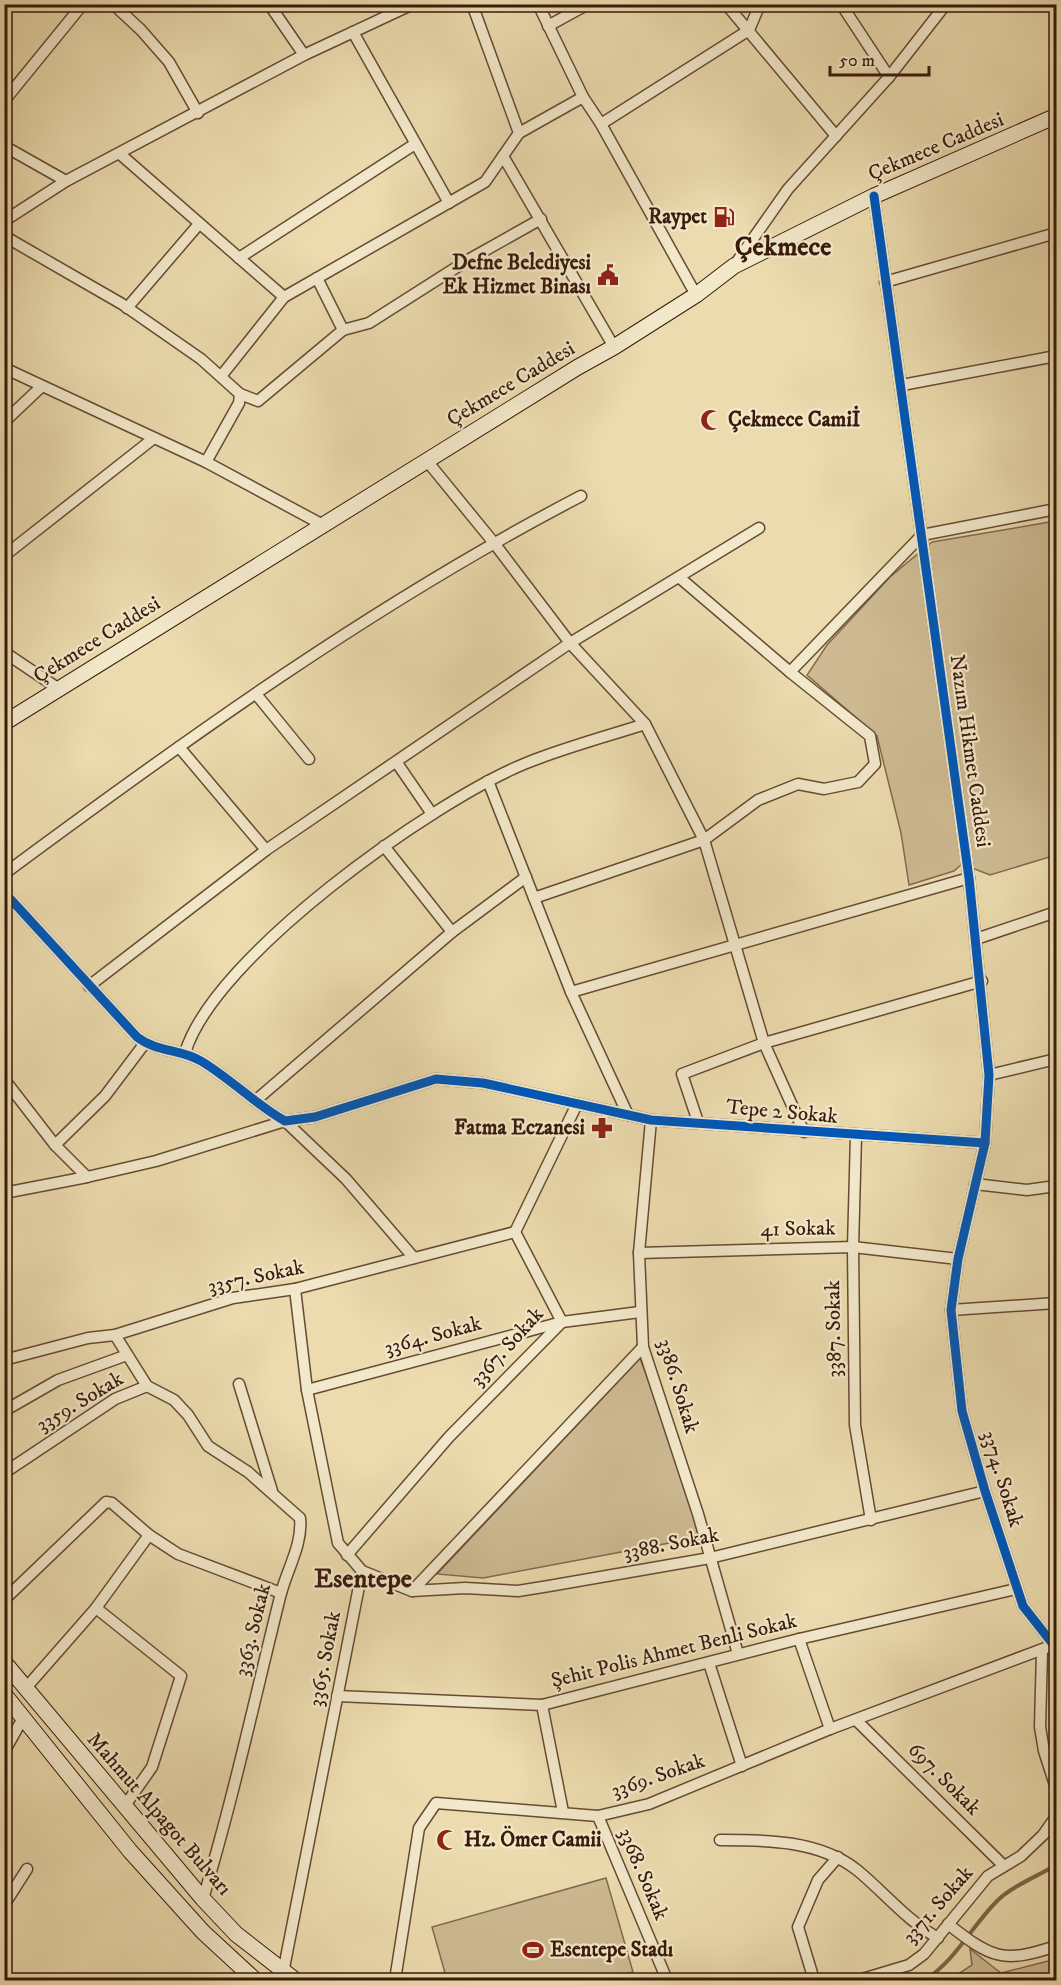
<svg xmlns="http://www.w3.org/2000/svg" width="1061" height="1985" font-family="'IM FELL DW Pica',serif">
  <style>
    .green { fill: #cdba92; stroke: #836a4e; stroke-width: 1.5 }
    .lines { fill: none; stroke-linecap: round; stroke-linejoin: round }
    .stream { stroke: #7f664c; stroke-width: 4 }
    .minor-casing { stroke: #664a34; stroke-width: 13 }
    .secondary-casing { stroke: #391a0b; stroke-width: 17 }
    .minor { stroke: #f2e8ca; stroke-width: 10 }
    .secondary { stroke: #f2e8ca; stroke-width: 15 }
    .cycleway-casing { stroke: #f2e8ca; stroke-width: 13 }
    .cycleway { stroke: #0057b8; stroke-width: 9 }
    .labels { text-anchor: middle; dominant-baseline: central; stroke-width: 4.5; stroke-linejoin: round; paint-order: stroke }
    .street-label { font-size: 21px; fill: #391a0b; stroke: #f2e8ca }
    .poi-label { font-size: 21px; font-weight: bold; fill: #391a0b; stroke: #f2e8ca; text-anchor: end }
    .district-label { font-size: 27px; font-weight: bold; fill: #391a0b; stroke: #f2e8ca }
  </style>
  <rect width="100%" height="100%" fill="#ebdbae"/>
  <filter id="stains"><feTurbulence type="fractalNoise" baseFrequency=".00333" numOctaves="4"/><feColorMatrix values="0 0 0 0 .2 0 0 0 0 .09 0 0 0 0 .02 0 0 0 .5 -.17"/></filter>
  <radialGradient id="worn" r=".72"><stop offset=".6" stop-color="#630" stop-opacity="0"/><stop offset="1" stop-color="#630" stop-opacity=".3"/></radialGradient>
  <g class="green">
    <path d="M1056 521V855L990 875 962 864 954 871 909 885 901 833 877 736 807 675 827 645 890 577 932 542Z"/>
    <path d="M640 1358 702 1526 701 1537 483 1578 437 1574Z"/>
    <path d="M606 1878 633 1972 602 1980H447L432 1927Z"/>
    <path d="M970 1949 1001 1973 1056 1959V1980H949L972 1965Z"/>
  </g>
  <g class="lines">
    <path class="stream" d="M925 1980C956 1960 971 1927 997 1901 1012 1886 1038 1876 1056 1865"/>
    <defs>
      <g id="minor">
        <path d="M113 4 141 30 169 62 198 113"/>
        <path d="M269 4 304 55"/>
        <path d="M472 4 519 133"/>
        <path d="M538 4 583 97 601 124 696 295"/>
        <path d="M726 4 836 136"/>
        <path d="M841 4 889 77"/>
        <path d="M548 26 588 4"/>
        <path d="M353 32 449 203"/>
        <path d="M4 101 83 4"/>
        <path d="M601 124 749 30 760 4"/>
        <path d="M4 146 66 181"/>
        <path d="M120 154 284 297"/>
        <path d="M503 156 614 347"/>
        <path d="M874 196 969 878 989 1075 985 1143 958 1259 951 1310 962 1411 985 1491 1023 1606 1056 1648"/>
        <path d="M4 221 66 181 304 55 413 4"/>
        <path d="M4 236 122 304 201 359 240 394 258 401 343 330 369 323 468 260 541 219"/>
        <path d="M239 258 415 144"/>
        <path d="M736 263 788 189 889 77 946 4"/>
        <path d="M317 278 343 330"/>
        <path d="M885 282 1056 233"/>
        <path d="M127 308 199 224"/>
        <path d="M4 368 206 462 323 525"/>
        <path d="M222 375 284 297 485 182 519 133 583 97"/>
        <path d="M902 385 1056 356"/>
        <path d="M4 422 42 386"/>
        <path d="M427 461 494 543 570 643 645 724 704 840 764 1043 804 1132"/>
        <path d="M206 462 239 403 240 394"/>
        <path d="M4 556 154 438"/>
        <path d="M680 578 790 672 922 535 1056 509"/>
        <path d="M4 652 59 689"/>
        <path d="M256 694 309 759"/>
        <path d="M179 747 266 850"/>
        <path d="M397 763 432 814"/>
        <path d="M488 781 571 992 628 1115"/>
        <path d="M384 846 452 932"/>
        <path d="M4 874C189 737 377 602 581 496"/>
        <path d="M4 892 137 1037C156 1052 181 1049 201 1061 231 1079 255 1104 285 1121L315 1117 436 1079 483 1083 651 1120 985 1143"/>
        <path d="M534 898 704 840 758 800 798 784 824 789 858 782 875 764 870 736 790 672"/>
        <path d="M976 939 1056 912"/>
        <path d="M89 986 266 850 570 643 759 528"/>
        <path d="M571 992 969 878"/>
        <path d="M185 1053C213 957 432 802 524 764 563 748 605 737 645 724"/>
        <path d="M989 1075 1056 1059"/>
        <path d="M4 1079 55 1145"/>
        <path d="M255 1101 452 932 526 877"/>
        <path d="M651 1120 639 1253 643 1347 698 1514 738 1654"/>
        <path d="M698 1122 682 1074 764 1043 982 981"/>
        <path d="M856 1136 853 1247 855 1425 871 1520"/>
        <path d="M87 1177 156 1161 285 1121 346 1179 414 1258"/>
        <path d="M975 1184 1027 1190 1056 1186"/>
        <path d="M4 1193 87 1177 55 1145 105 1096 145 1043"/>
        <path d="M639 1253 853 1247 958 1259"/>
        <path d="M295 1289 307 1390 338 1543 362 1571 412 1591 465 1588 518 1591 549 1586 710 1558 985 1491"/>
        <path d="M951 1310 1056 1303"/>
        <path d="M115 1335 147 1386 174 1400 188 1415 208 1446 248 1472 300 1518C303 1545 286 1571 280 1597 255 1698 233 1799 203 1899"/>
        <path d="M4 1360 88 1338 115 1335 233 1298 295 1289 515 1232"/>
        <path d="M239 1384 272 1491"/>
        <path d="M307 1390 562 1322 640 1312"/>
        <path d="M4 1411 58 1380 127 1355"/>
        <path d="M4 1473 115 1399 147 1386"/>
        <path d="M347 1555 449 1437 562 1322 515 1232 577 1104"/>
        <path d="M412 1591 643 1347"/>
        <path d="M4 1600 106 1502 112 1503 149 1535 178 1554 281 1593"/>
        <path d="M96 1608 181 1676 152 1767 124 1807"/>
        <path d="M799 1639 830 1729"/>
        <path d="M1042 1651 1040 1727 1044 1751 1056 1788"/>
        <path d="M709 1663 742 1766"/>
        <path d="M25 1689 96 1608 149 1535"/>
        <path d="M337 1696 542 1705 799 1639 1016 1589"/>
        <path d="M542 1705 563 1812"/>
        <path d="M856 1720 1004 1866"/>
        <path d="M4 1752 23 1718"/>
        <path d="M598 1816 667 1980"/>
        <path d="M720 1840C766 1840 819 1840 857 1870 885 1893 906 1920 938 1938"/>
        <path d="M4 1905 27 1869"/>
        <path d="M948 1924C991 1958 1003 1964 1056 1946"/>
        <path d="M283 1973 362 1571"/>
        <path d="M395 1980 419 1828 436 1803 598 1816 649 1804 830 1729 1056 1644"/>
        <path d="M814 1980 798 1927 818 1880 838 1857"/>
        <path d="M859 1980 909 1965 924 1954 988 1876 1021 1856 1043 1835 1055 1818 1056 1810"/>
      </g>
      <g id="secondary">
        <path d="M4 723 578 367 614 347 696 295 734 266 874 196 1056 116"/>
        <path d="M4 1662 203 1899 236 1934 295 1980"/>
        <path d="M4 1694 130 1851 203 1932 255 1980"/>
      </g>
    </defs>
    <use href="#minor" class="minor-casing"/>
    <use href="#secondary" class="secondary-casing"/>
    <use href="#minor" class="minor"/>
    <use href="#secondary" class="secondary"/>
    <defs>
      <g id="cycleway">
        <path d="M874 196 969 878 989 1075 985 1143 958 1259 951 1310 962 1411 985 1491 1023 1606 1056 1648"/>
        <path d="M4 892 137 1037C156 1052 181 1049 201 1061 231 1079 255 1104 285 1121L315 1117 436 1079 483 1083 651 1120 985 1143"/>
      </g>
    </defs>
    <use href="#cycleway" class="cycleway-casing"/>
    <use href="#cycleway" class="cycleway"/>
  </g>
  <defs>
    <symbol id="fuel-bare" viewBox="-9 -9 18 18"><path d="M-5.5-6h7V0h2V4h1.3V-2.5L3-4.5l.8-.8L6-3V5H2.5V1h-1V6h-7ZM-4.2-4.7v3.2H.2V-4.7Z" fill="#8f2418" stroke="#f2e8ca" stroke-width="2.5" paint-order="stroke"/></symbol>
    <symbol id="civic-bare" viewBox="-9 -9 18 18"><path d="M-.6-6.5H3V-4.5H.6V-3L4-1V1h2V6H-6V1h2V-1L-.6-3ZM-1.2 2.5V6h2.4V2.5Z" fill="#8f2418" stroke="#f2e8ca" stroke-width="2.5" paint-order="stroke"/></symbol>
    <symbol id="mosque-bare" viewBox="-9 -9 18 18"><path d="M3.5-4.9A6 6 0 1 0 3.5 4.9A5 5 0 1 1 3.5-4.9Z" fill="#8f2418" stroke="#f2e8ca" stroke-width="2.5" paint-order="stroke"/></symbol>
    <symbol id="pharmacy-bare" viewBox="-9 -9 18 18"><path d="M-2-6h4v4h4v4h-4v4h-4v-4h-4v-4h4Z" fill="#8f2418" stroke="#f2e8ca" stroke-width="2.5" paint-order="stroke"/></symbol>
    <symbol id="stadium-bare" viewBox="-9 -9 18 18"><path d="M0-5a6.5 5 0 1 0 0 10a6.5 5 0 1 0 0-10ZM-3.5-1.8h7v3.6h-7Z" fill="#8f2418" stroke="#f2e8ca" stroke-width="2.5" paint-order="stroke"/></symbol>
  </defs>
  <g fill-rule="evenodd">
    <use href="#fuel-bare" x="709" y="202" width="30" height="30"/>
    <use href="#civic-bare" x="593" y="260" width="30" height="30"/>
    <use href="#mosque-bare" x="696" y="405" width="30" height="30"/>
    <use href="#pharmacy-bare" x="587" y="1113" width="30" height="30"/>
    <use href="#mosque-bare" x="432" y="1825" width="30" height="30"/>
    <use href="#stadium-bare" x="518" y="1935" width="30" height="30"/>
  </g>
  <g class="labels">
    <g class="street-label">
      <text transform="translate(936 147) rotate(-23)">Çekmece Caddesi</text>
      <text transform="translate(511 384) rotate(-31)">Çekmece Caddesi</text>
      <text transform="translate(97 640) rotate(-32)">Çekmece Caddesi</text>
      <text transform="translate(970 751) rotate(82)">Nazım Hikmet Caddesi</text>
      <text transform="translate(782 1112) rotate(5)">Tepe 2 Sokak</text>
      <text transform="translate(798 1229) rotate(-1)">41 Sokak</text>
      <text transform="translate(256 1277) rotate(-12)">3357. Sokak</text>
      <text transform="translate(834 1329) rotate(-91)">3387. Sokak</text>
      <text transform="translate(433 1336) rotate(-15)">3364. Sokak</text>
      <text transform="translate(507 1347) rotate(-48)">3367. Sokak</text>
      <text transform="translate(678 1386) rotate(73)">3386. Sokak</text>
      <text transform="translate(80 1402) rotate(-31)">3359. Sokak</text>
      <text transform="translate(1002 1479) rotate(73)">3374. Sokak</text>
      <text transform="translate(671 1544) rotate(-11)">3388. Sokak</text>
      <text transform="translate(253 1630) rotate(-76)">3363. Sokak</text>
      <text transform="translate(674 1651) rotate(-14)">Şehit Polis Ahmet Benli Sokak</text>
      <text transform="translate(325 1659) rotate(-79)">3365. Sokak</text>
      <text transform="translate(658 1776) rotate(-19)">3369. Sokak</text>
      <text transform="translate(944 1779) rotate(45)">697. Sokak</text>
      <text transform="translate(159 1814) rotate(49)">Mahmut Alpagot Bulvarı</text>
      <text transform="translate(643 1874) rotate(67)">3368. Sokak</text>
      <text transform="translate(938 1905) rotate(-49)">3371. Sokak</text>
    </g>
    <g class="poi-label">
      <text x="707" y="217">Raypet</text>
      <text x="591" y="263">Defne Belediyesi<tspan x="591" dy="24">Ek Hizmet Binası</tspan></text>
      <text x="728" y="420" text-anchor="start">Çekmece Camiİ</text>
      <text x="585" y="1128">Fatma Eczanesi</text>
      <text x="464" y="1840" text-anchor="start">Hz. Ömer Camii</text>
      <text x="550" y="1950" text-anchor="start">Esentepe Stadı</text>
    </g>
    <g class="district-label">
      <text x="783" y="247">Çekmece</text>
      <text x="363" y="1579">Esentepe</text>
    </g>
  </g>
  <rect width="1061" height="1985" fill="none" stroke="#ebdbae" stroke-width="24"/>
  <rect x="6" y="6" width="1049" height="1973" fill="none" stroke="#391a0b" stroke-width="3"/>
  <rect x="12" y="12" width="1037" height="1961" fill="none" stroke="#391a0b" stroke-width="1.5"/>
  <path d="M830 66v9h99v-9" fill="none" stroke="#391a0b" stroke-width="3"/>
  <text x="839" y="66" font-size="18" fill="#391a0b" stroke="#f2e8ca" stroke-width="4.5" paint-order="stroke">50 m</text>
  <rect width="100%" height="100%" filter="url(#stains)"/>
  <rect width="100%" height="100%" fill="url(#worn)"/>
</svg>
